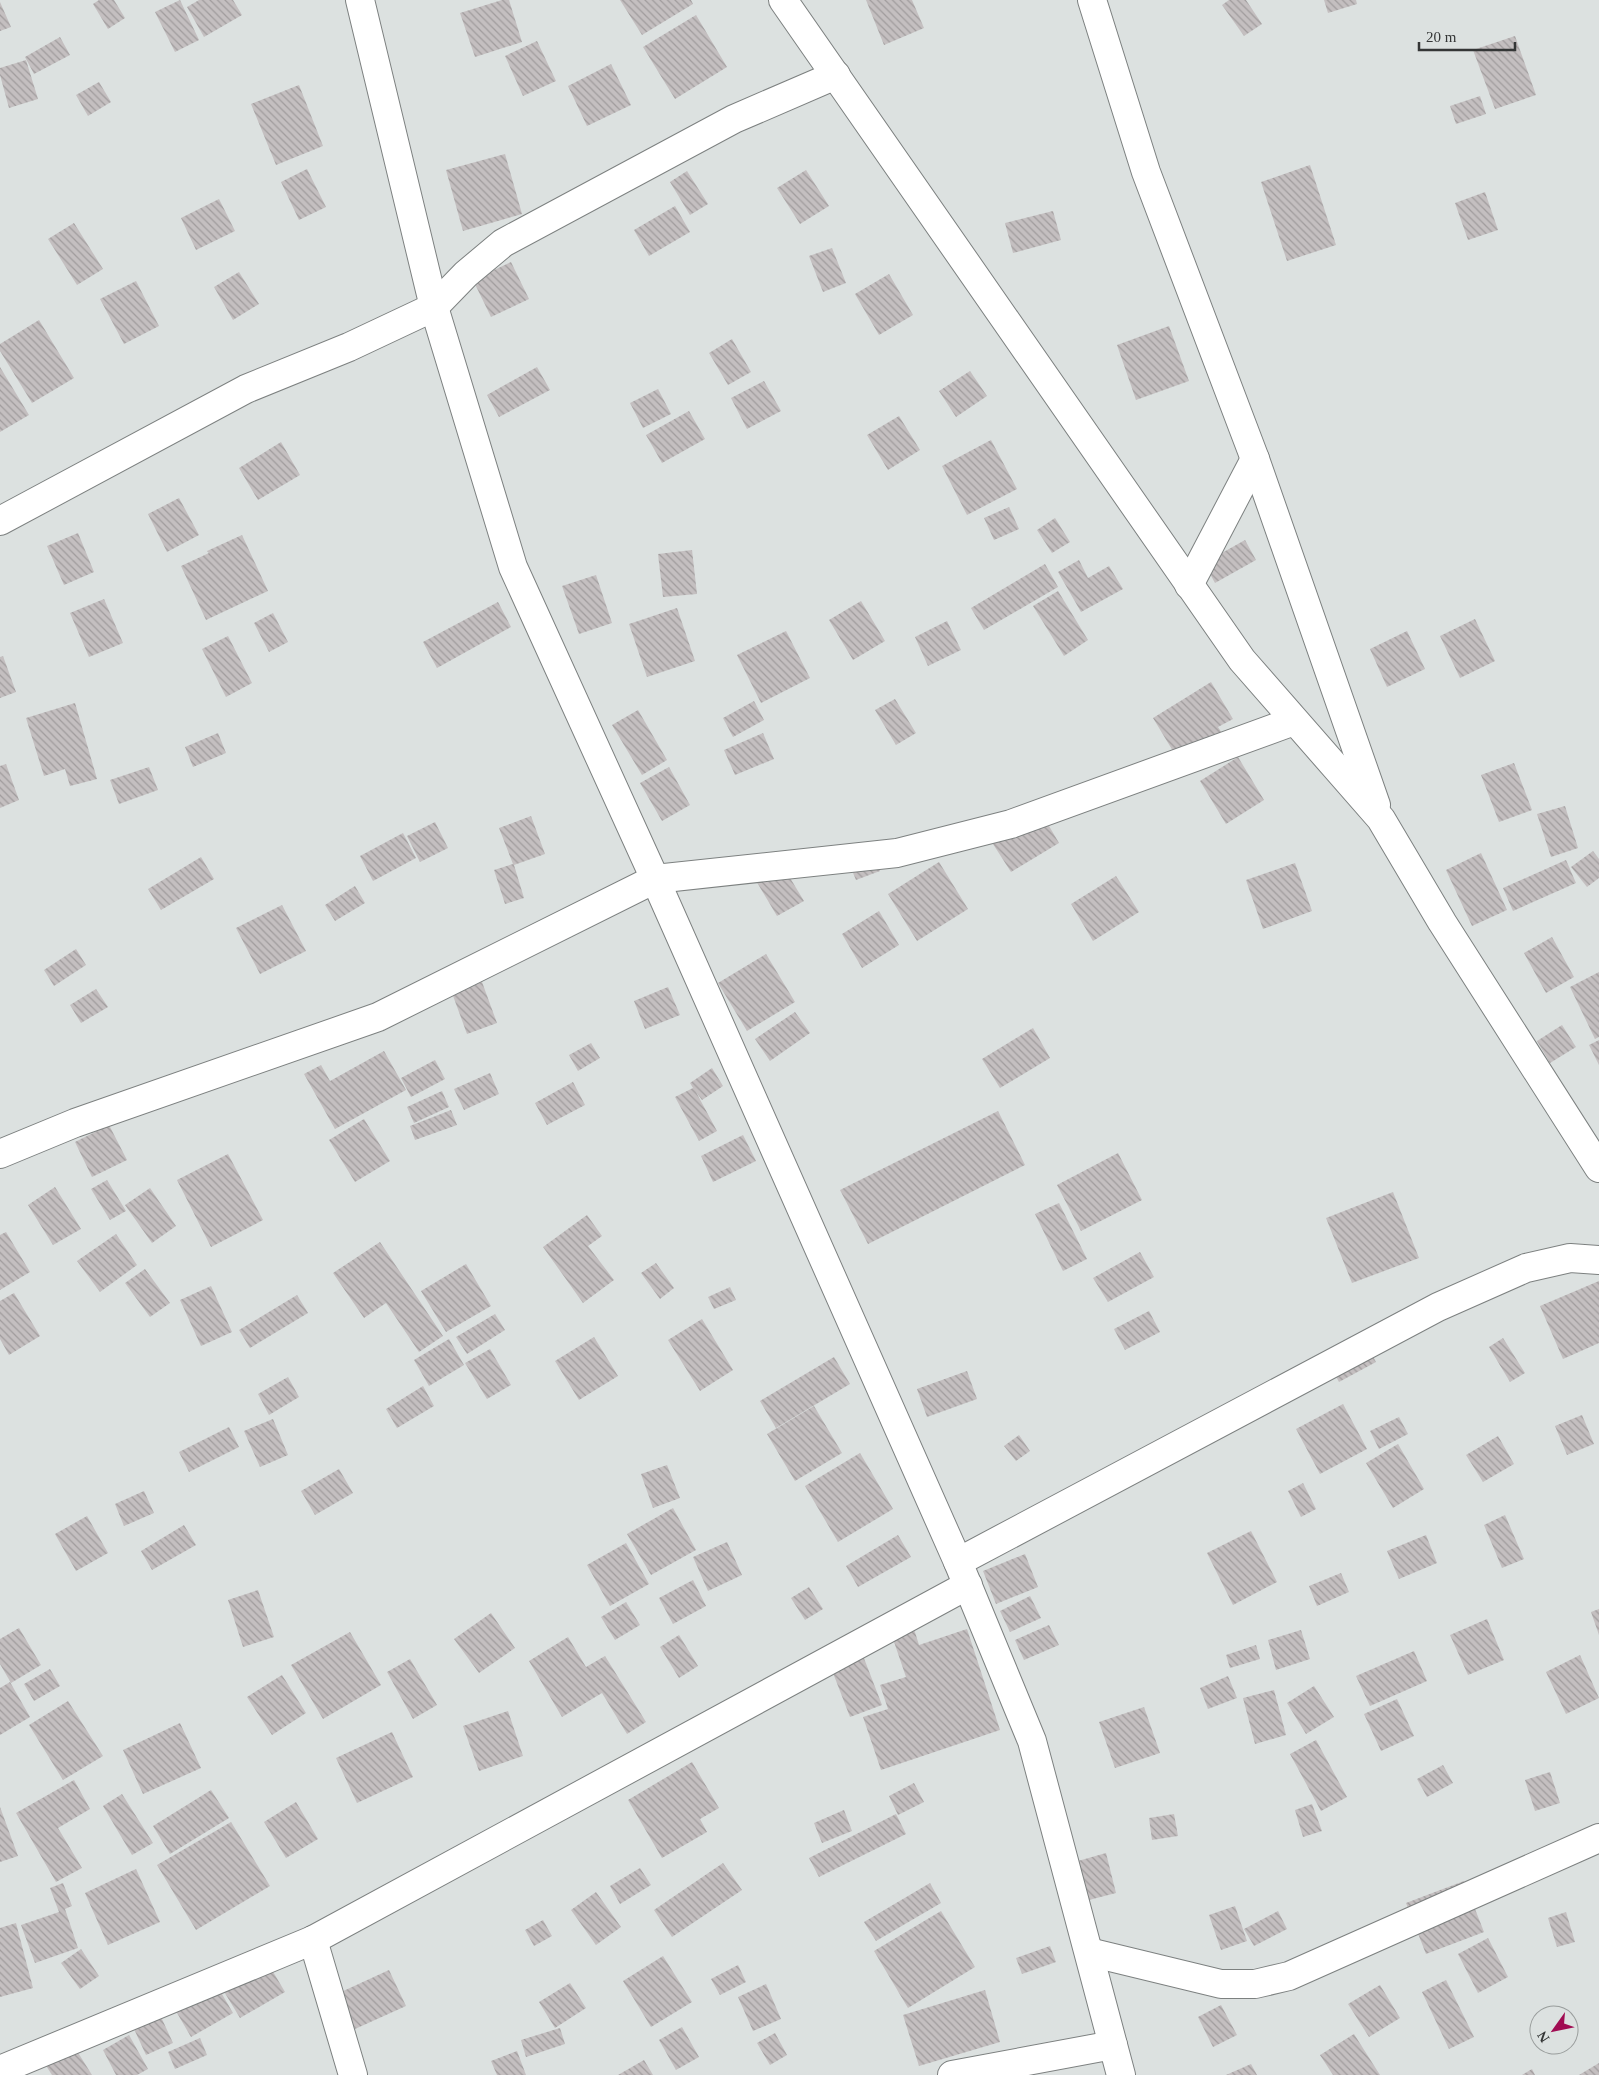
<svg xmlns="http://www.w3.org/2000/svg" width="1599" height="2075" font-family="Georgia,serif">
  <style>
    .building { fill: url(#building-back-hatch) }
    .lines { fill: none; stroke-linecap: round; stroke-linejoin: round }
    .minor-casing { stroke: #7d8180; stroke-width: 30 }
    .minor { stroke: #fff; stroke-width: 28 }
  </style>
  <defs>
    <pattern id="building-back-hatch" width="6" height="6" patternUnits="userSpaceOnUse" patternTransform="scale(1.25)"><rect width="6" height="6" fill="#c4bfc0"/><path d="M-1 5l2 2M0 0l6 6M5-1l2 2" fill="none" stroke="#a09c9d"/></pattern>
  </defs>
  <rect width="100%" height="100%" fill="#dce1e0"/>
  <g class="building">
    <path d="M99 0H114L125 18 108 29 93 4Z"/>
    <path d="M180 0 199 40 175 52 155 12Z"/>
    <path d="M199 0H233L242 15 204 37 187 7Z"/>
    <path d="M502 0H509L522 42 475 57 460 13Z"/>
    <path d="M620 0H691L693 4 642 35Z"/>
    <path d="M866 0H912L924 28 884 45Z"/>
    <path d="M1229 0H1246L1262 24 1244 36 1222 5Z"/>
    <path d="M1324 0H1356L1357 4 1328 13Z"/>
    <path d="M0 2 11 27 0 31Z"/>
    <path d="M696 15 727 67 675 99 643 47Z"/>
    <path d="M1515 36 1536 95 1495 109 1473 50Z"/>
    <path d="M60 37 70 55 34 74 25 57Z"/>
    <path d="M537 41 556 81 523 96 505 56Z"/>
    <path d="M26 60 38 99 9 108 0 75V68Z"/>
    <path d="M611 64 631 105 587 126 568 86Z"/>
    <path d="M99 82 111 102 88 116 76 95Z"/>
    <path d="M299 85 323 146 276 165 251 104Z"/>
    <path d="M1480 96 1486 114 1456 124 1450 106Z"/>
    <path d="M505 154 522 214 463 231 446 170Z"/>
    <path d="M1310 165 1336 245 1287 261 1261 182Z"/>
    <path d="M307 169 326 207 299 220 281 182Z"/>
    <path d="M806 170 829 206 800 224 777 188Z"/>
    <path d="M687 171 708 204 690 215 670 182Z"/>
    <path d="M1485 192 1498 230 1468 240 1455 203Z"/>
    <path d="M219 199 235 231 196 250 181 218Z"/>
    <path d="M675 206 690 232 649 256 634 230Z"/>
    <path d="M1053 211 1061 240 1013 253 1005 223Z"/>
    <path d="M74 223 103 269 77 285 48 239Z"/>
    <path d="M832 248 846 283 823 292 809 256Z"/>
    <path d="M511 262 529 299 491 317 473 280Z"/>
    <path d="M239 272 259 304 233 320 214 287Z"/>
    <path d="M889 274 913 315 879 335 855 294Z"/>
    <path d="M136 281 159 326 124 344 100 299Z"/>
    <path d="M39 320 74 378 32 403 0 351V344Z"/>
    <path d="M1169 326 1189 381 1136 400 1117 345Z"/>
    <path d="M732 339 751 372 728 385 709 353Z"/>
    <path d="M0 367 29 415 0 432Z"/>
    <path d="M537 367 550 390 499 417 487 395Z"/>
    <path d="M970 371 987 396 956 417 939 391Z"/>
    <path d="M764 381 781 411 747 429 731 398Z"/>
    <path d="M658 389 671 414 643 428 630 403Z"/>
    <path d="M689 411 705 439 662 463 646 435Z"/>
    <path d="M899 416 920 450 888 470 867 435Z"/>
    <path d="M991 440 1017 489 967 515 942 466Z"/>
    <path d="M281 442 300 475 258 500 239 468Z"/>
    <path d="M179 498 199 535 167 552 148 514Z"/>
    <path d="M1009 507 1019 529 994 540 984 518Z"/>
    <path d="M1055 518 1070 542 1052 553 1037 530Z"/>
    <path d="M78 533 94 572 64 585 47 546Z"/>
    <path d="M242 535 268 591 206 620 181 566 209 553 207 551Z"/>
    <path d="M1245 540 1256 560 1215 583 1204 563Z"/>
    <path d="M692 550 697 594 663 597 658 554Z"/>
    <path d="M1079 560 1088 578 1109 566 1123 589 1081 612 1058 572Z"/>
    <path d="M1045 564 1058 587 984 630 971 608Z"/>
    <path d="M596 575 612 623 579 634 562 586Z"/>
    <path d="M1058 591 1088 640 1064 656 1033 606Z"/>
    <path d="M104 599 123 643 89 657 70 613Z"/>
    <path d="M861 601 885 641 853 660 829 620Z"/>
    <path d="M498 602 511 627 437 668 423 642Z"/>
    <path d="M677 608 695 661 647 677 629 624Z"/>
    <path d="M273 613 288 642 269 652 254 623Z"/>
    <path d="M1475 619 1495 661 1460 678 1440 636Z"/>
    <path d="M947 621 961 650 928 666 915 637Z"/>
    <path d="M786 631 810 678 761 703 737 655Z"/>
    <path d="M1407 631 1425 669 1387 687 1370 649Z"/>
    <path d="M228 636 252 683 226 697 202 649Z"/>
    <path d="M3 656 16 692 0 698V657Z"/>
    <path d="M1211 682 1233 719 1218 727 1229 744 1185 771 1153 718Z"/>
    <path d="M895 699 916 733 896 745 875 710Z"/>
    <path d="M754 701 764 720 733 737 723 718Z"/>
    <path d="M75 703 97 779 70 786 65 769 44 776 26 718Z"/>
    <path d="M638 710 667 760 642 775 612 725Z"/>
    <path d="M218 733 226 753 193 767 185 747Z"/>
    <path d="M763 733 774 759 735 775 724 750Z"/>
    <path d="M1238 757 1264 800 1226 824 1200 781Z"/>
    <path d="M1514 763 1532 810 1499 822 1481 775Z"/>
    <path d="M6 764 19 800 0 808V766Z"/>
    <path d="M149 767 158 790 119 804 110 780Z"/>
    <path d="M669 767 690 805 662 821 640 783Z"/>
    <path d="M1565 806 1578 848 1551 857 1537 814Z"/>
    <path d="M1042 814 1059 843 1011 872 993 844Z"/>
    <path d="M531 816 545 854 514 865 524 898 505 904 494 870 513 864 499 828Z"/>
    <path d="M435 822 448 848 420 862 407 836Z"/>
    <path d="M403 833 416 858 373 881 360 856Z"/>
    <path d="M869 842 880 871 856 880 844 851Z"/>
    <path d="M1593 851 1599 859V878L1587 887 1571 867Z"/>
    <path d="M1481 853 1507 910 1472 926 1446 870Z"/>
    <path d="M201 857 214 879 161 910 148 889Z"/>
    <path d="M1566 860 1576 883 1513 911 1503 888Z"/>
    <path d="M939 862 968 909 917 941 888 894Z"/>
    <path d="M781 863 804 901 777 916 755 879Z"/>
    <path d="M1295 863 1312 911 1263 929 1246 880Z"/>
    <path d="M1116 876 1139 912 1093 941 1071 904Z"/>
    <path d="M355 886 365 903 335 921 325 905Z"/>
    <path d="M282 905 306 951 260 974 236 928Z"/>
    <path d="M879 911 899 945 862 968 842 934Z"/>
    <path d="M1552 937 1574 977 1546 993 1524 953Z"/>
    <path d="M76 949 86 965 54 986 44 970Z"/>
    <path d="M766 954 795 1002 747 1031 718 983Z"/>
    <path d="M1599 972V1037L1595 1039 1570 987Z"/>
    <path d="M482 982 497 1023 467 1034 452 993Z"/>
    <path d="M668 987 680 1015 645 1029 634 1001Z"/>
    <path d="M96 989 108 1007 81 1023 70 1005Z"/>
    <path d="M795 1012 810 1033 770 1061 755 1039Z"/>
    <path d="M1562 1025 1576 1047 1550 1063 1537 1041Z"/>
    <path d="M1033 1028 1050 1058 1000 1088 982 1059Z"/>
    <path d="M1599 1040V1065L1589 1045Z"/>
    <path d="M591 1043 600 1058 578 1071 569 1055Z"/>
    <path d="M384 1051 406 1090 335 1129 304 1074 321 1065 330 1081Z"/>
    <path d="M435 1060 445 1079 411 1097 401 1078Z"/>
    <path d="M712 1068 723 1086 702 1100 696 1092 717 1131 699 1141 675 1097 693 1088 690 1083Z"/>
    <path d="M490 1073 499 1094 464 1110 454 1089Z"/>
    <path d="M573 1082 585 1105 547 1125 535 1103Z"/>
    <path d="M442 1091 449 1107 414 1123 407 1107Z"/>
    <path d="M451 1110 457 1125 415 1140 410 1126Z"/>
    <path d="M998 1111 1025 1165 868 1244 840 1190Z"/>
    <path d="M364 1119 390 1161 355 1182 329 1140Z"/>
    <path d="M109 1125 127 1160 92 1177 75 1142Z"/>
    <path d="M743 1135 756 1161 713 1182 701 1156Z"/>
    <path d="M1118 1153 1142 1200 1081 1231 1057 1185Z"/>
    <path d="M228 1154 263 1220 211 1247 177 1180Z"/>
    <path d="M107 1180 126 1211 110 1220 91 1189Z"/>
    <path d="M55 1187 81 1229 53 1245 28 1205Z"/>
    <path d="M150 1188 176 1226 152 1243 125 1205Z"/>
    <path d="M1393 1192 1419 1258 1352 1283 1326 1218Z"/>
    <path d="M1059 1203 1087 1259 1063 1271 1035 1214Z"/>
    <path d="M587 1215 602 1236 588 1246 614 1280 583 1303 543 1247Z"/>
    <path d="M6 1232 30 1272 0 1290V1235Z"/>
    <path d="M116 1234 137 1265 100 1292 77 1261Z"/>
    <path d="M380 1242 443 1336 419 1352 386 1303 364 1318 333 1273Z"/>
    <path d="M1140 1252 1154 1277 1108 1302 1093 1278Z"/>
    <path d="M656 1263 674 1288 660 1299 641 1273Z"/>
    <path d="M466 1264 491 1306 446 1332 421 1291Z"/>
    <path d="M145 1269 170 1303 150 1317 125 1283Z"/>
    <path d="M1599 1281V1343L1563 1359 1540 1306Z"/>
    <path d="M211 1286 232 1332 201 1346 180 1300Z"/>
    <path d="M730 1287 736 1300 714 1309 708 1297Z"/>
    <path d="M14 1293 40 1336 9 1355 0 1339V1301Z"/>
    <path d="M297 1295 308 1313 250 1348 239 1330Z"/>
    <path d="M1149 1311 1160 1332 1125 1350 1114 1329Z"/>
    <path d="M495 1314 505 1330 467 1354 456 1337Z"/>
    <path d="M702 1319 733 1370 700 1391 668 1340Z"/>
    <path d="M594 1337 618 1376 579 1400 555 1361Z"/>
    <path d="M1503 1338 1525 1373 1510 1382 1489 1347Z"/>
    <path d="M449 1339 464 1365 429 1386 414 1360Z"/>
    <path d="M1365 1342 1376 1362 1339 1382 1328 1362Z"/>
    <path d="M490 1349 511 1385 487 1399 465 1363Z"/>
    <path d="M834 1357 850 1384 776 1428 760 1401Z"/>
    <path d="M967 1371 977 1399 927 1417 917 1389Z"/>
    <path d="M288 1377 299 1397 269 1415 258 1394Z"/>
    <path d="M423 1386 434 1406 397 1428 386 1409Z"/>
    <path d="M1343 1404 1367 1449 1320 1474 1296 1429Z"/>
    <path d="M814 1406 842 1453 795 1481 767 1434Z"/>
    <path d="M1582 1415 1594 1444 1567 1455 1555 1426Z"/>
    <path d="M1399 1417 1408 1434 1379 1449 1370 1431Z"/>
    <path d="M273 1419 288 1455 260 1467 244 1431Z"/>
    <path d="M229 1427 239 1447 189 1472 179 1452Z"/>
    <path d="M1019 1435 1030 1451 1016 1461 1004 1446Z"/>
    <path d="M1498 1436 1514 1464 1483 1482 1466 1455Z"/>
    <path d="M1398 1444 1424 1489 1393 1508 1366 1463Z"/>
    <path d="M860 1453 893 1509 838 1542 805 1486Z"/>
    <path d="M667 1465 680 1498 653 1508 641 1474Z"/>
    <path d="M339 1469 353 1493 315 1515 301 1491Z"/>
    <path d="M1303 1483 1316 1509 1301 1517 1288 1491Z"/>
    <path d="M144 1491 154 1513 124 1526 115 1504Z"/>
    <path d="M673 1508 696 1550 651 1575 627 1534Z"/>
    <path d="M1505 1515 1524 1559 1502 1568 1484 1525Z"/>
    <path d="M87 1516 108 1553 76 1571 55 1534Z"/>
    <path d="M184 1525 196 1545 152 1570 141 1551Z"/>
    <path d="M1251 1531 1277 1582 1233 1605 1207 1553Z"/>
    <path d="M898 1535 911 1557 858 1587 846 1566Z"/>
    <path d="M1426 1535 1437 1563 1399 1579 1387 1551Z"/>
    <path d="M727 1542 742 1575 708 1591 693 1557Z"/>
    <path d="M626 1543 649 1584 610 1606 587 1565Z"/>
    <path d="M1025 1554 1038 1587 996 1604 983 1571Z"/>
    <path d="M1341 1573 1349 1592 1317 1606 1309 1586Z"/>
    <path d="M693 1580 706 1606 673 1624 659 1598Z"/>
    <path d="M809 1587 823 1609 805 1620 791 1598Z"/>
    <path d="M258 1590 274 1637 243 1647 228 1600Z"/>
    <path d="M1030 1596 1041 1618 1010 1632 1000 1611Z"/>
    <path d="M626 1602 640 1625 615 1640 601 1617Z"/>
    <path d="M1599 1609V1635L1591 1612Z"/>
    <path d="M491 1613 515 1648 479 1673 454 1639Z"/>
    <path d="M1487 1619 1504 1660 1468 1675 1450 1635Z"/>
    <path d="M1049 1625 1059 1645 1024 1660 1015 1640Z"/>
    <path d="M19 1628 41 1665 11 1683 0 1664V1639Z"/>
    <path d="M914 1629 919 1645 967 1629 1000 1730 881 1770 863 1717 888 1709 880 1685 906 1677 892 1636Z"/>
    <path d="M1301 1630 1310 1659 1276 1670 1268 1640Z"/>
    <path d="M350 1632 381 1685 323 1719 291 1665Z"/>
    <path d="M679 1635 698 1666 679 1678 660 1647Z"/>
    <path d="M568 1637 586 1667 605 1656 646 1722 627 1734 602 1693 562 1717 529 1661Z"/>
    <path d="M1256 1645 1260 1659 1230 1668 1226 1655Z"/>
    <path d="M860 1648 882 1705 850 1717 828 1660Z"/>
    <path d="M1414 1651 1427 1681 1370 1706 1356 1676Z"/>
    <path d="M1580 1655 1599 1698 1566 1714 1546 1672Z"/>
    <path d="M410 1659 437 1705 413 1719 387 1672Z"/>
    <path d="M50 1669 60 1686 34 1701 24 1684Z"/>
    <path d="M282 1675 306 1713 272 1735 247 1697Z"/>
    <path d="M1228 1676 1237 1698 1208 1709 1200 1688Z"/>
    <path d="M10 1682 30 1717 0 1735V1688Z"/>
    <path d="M1314 1686 1334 1717 1306 1734 1287 1703Z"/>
    <path d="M1274 1690 1286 1735 1255 1744 1243 1698Z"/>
    <path d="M1397 1699 1414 1736 1381 1751 1364 1714Z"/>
    <path d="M68 1701 103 1756 63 1780 29 1725Z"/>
    <path d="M1144 1707 1160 1753 1115 1768 1099 1722Z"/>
    <path d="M508 1711 523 1756 479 1771 463 1726Z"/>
    <path d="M180 1723 201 1768 143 1794 123 1750Z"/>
    <path d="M392 1732 413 1777 357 1803 336 1758Z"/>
    <path d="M1316 1740 1347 1797 1321 1811 1290 1754Z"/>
    <path d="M692 1762 719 1808 700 1819 707 1832 662 1858 628 1800Z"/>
    <path d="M1443 1765 1453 1783 1427 1797 1417 1779Z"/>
    <path d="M1550 1772 1560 1803 1535 1811 1525 1780Z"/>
    <path d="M74 1780 90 1809 58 1828 82 1868 56 1882 16 1813Z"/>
    <path d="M914 1783 924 1802 898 1815 889 1796Z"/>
    <path d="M211 1790 229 1818 170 1854 153 1826Z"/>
    <path d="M122 1794 153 1843 132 1855 103 1806Z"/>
    <path d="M296 1802 318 1839 286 1858 264 1822Z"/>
    <path d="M1312 1804 1322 1831 1303 1837 1295 1810Z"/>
    <path d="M0 1807 18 1856 0 1862Z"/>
    <path d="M844 1810 852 1831 822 1843 814 1823Z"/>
    <path d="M896 1814 906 1834 819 1877 809 1858Z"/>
    <path d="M1174 1814 1178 1836 1152 1840 1149 1818Z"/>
    <path d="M231 1822 270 1886 196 1930 157 1865Z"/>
    <path d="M1106 1853 1116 1893 1089 1900 1078 1861Z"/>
    <path d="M723 1863 742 1890 672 1937 654 1910Z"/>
    <path d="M640 1868 651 1885 620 1904 610 1886Z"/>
    <path d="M136 1869 160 1922 108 1945 85 1893Z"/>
    <path d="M1464 1881 1484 1932 1426 1954 1406 1903Z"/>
    <path d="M63 1883 72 1906 65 1909 78 1948 35 1963 21 1925 59 1912 50 1888Z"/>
    <path d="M930 1883 941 1903 876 1941 864 1922Z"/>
    <path d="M596 1892 621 1927 596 1945 571 1910Z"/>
    <path d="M1235 1906 1247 1941 1221 1950 1209 1915Z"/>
    <path d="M941 1911 975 1967 908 2008 874 1951Z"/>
    <path d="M1278 1911 1287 1929 1254 1946 1244 1929Z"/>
    <path d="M1566 1912 1575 1942 1557 1947 1548 1918Z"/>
    <path d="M543 1920 552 1936 534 1946 525 1930Z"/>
    <path d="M16 1923 33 1988 0 1997V1928Z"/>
    <path d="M1488 1938 1508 1977 1478 1993 1458 1954Z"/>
    <path d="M1050 1946 1056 1962 1022 1974 1016 1958Z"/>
    <path d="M259 1948 285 1992 240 2018 214 1975Z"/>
    <path d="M81 1949 99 1976 80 1989 61 1963Z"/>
    <path d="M663 1956 692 2002 651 2027 623 1981Z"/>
    <path d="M738 1965 746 1982 720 1995 711 1979Z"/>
    <path d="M208 1970 233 2013 191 2037 166 1994Z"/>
    <path d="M389 1970 406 2006 355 2029 339 1993Z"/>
    <path d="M1446 1980 1474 2037 1449 2049 1422 1992Z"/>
    <path d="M570 1983 586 2008 555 2028 539 2002Z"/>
    <path d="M766 1984 781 2019 753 2031 738 1997Z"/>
    <path d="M1380 1985 1400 2018 1369 2037 1348 2004Z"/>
    <path d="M985 1990 1000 2042 919 2066 903 2015Z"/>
    <path d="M150 1993 173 2043 146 2055 123 2005Z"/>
    <path d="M1221 2005 1237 2035 1213 2047 1198 2017Z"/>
    <path d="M682 2027 699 2057 676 2070 659 2040Z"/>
    <path d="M560 2028 565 2044 526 2057 521 2040Z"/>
    <path d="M775 2033 787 2055 770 2065 757 2043Z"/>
    <path d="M1354 2034 1380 2075H1333L1320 2055Z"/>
    <path d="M129 2035 148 2069 137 2075H116L103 2050Z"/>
    <path d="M200 2038 207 2055 175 2069 168 2052Z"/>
    <path d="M72 2043 92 2075H52L43 2061Z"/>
    <path d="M517 2051 526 2075H497L491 2061Z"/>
    <path d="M644 2060 653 2075H618Z"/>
    <path d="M1599 2063V2075H1579Z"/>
    <path d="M1251 2064 1257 2075H1226Z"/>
    <path d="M1532 2069 1535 2075H1522Z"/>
  </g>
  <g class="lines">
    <defs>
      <g id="minor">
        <path d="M360 0 434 307 513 567 655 879 958 1562 1032 1741 1121 2075"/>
        <path d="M783 0 1242 660 1381 819 1442 922 1599 1168"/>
        <path d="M1092 0 1146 172 1255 459 1376 805"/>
        <path d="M0 521 246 389 349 347 434 307 466 274 503 243 734 119 836 75"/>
        <path d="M1189 585 1255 459"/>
        <path d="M0 1154 75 1123 378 1017 655 879 897 853 1011 824 1294 721"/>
        <path d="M958 1562 1438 1307 1526 1268 1570 1258 1599 1260"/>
        <path d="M313 1940 353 2075"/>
        <path d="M1089 1952 1221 1984H1255L1289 1976 1599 1838"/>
        <path d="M0 2070 313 1940 968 1585"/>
        <path d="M952 2075 1113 2045"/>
      </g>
    </defs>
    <use href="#minor" class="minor-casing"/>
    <use href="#minor" class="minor"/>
  </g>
  <g transform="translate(1554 2030) rotate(237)"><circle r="24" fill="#dce1e0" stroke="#999d9c"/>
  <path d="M0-4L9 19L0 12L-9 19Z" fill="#a00c52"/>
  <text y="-8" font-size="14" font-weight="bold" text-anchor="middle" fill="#343636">N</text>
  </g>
  <path d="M1419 42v8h96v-8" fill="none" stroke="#343636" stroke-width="2.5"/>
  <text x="1426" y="42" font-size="15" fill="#343636" stroke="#dce1e0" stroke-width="4" paint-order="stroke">20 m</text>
</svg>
